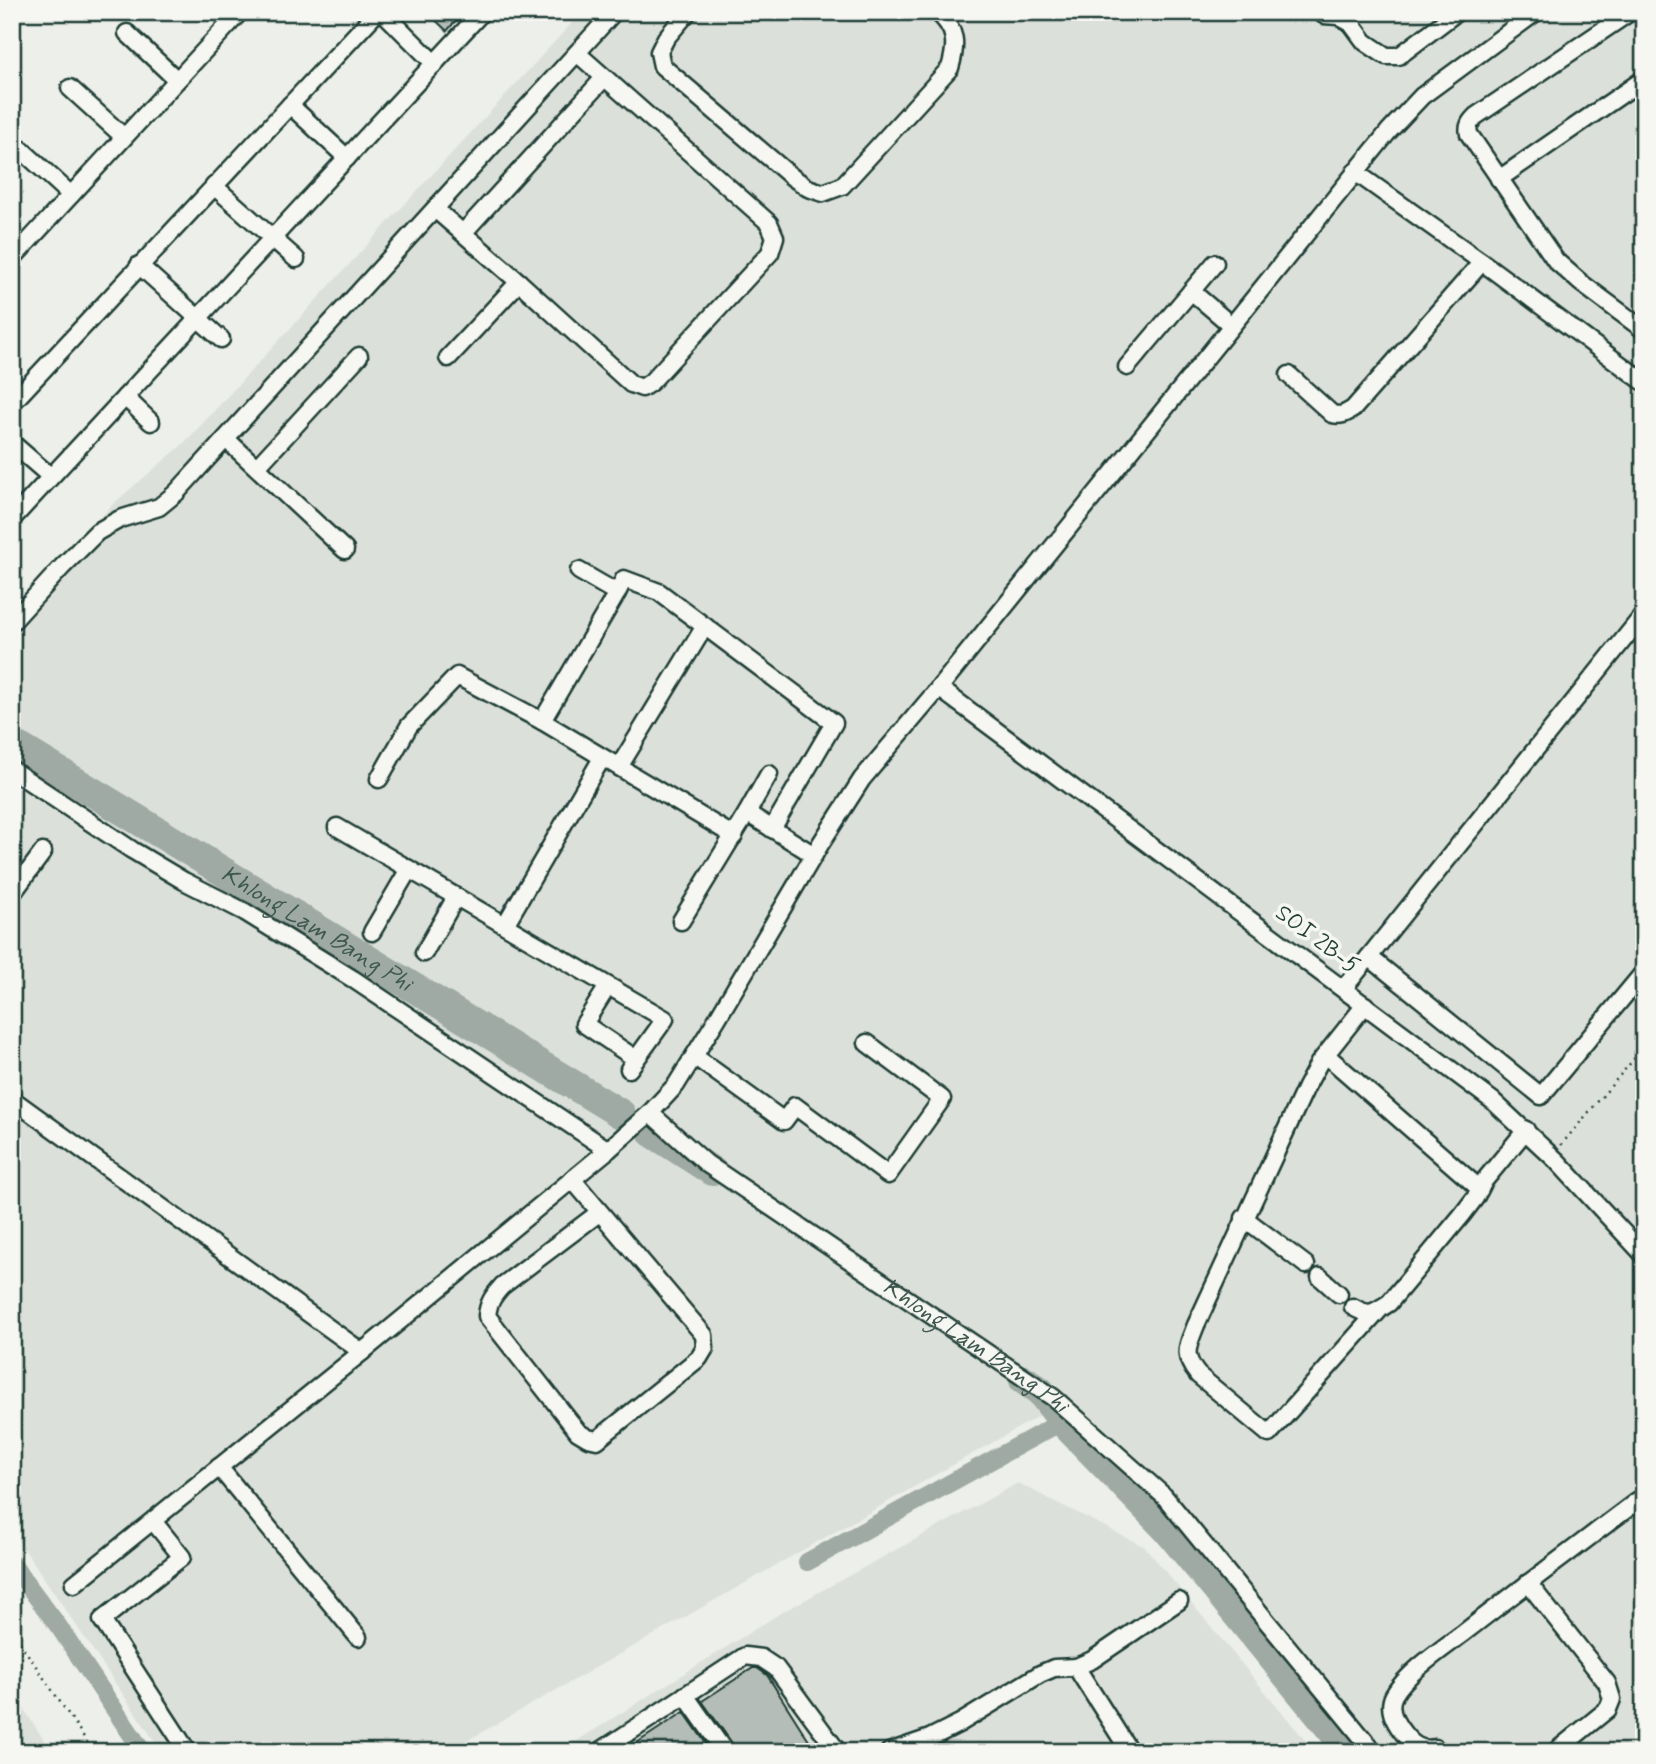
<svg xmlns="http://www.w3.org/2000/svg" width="1656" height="1764" font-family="Mynerve,sans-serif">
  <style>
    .built { fill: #dce0db }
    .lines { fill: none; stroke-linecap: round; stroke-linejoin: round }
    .canal { stroke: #9faaa4; stroke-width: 18 }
    .river { stroke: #9faaa4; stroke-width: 30 }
    .building { fill: #b4bdb8; stroke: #1f3d34; stroke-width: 2 }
    .minor-casing { stroke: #1f3d34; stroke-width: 21 }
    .path { stroke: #1f3d34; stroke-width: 2.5; stroke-dasharray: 2 5; stroke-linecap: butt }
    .minor { stroke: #f6f6f2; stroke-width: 16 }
    .labels { text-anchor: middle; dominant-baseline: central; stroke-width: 7; stroke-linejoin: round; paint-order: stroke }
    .street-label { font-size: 23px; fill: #1f3d34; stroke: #f6f6f2 }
    .water-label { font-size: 24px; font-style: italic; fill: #3f5850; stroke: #f6f6f2 }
  </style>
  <rect width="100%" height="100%" fill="#edefea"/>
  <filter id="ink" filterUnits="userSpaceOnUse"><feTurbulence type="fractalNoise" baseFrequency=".0143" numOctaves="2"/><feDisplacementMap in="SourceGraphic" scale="14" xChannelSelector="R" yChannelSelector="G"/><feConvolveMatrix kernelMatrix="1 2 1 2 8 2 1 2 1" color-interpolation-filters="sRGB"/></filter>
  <g filter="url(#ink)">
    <g class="built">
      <path d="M582 12H1644V1752H1377L1237 1581 1071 1398 447 1752H162L27 1553 12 1534V612L114 503 182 445 202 424Z"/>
      <path d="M1018 1483 1145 1547 1315 1752H559L779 1614Z"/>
      <path d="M12 1691 52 1752H12Z"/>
    </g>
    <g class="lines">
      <g class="canal">
        <path d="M807 1562 1052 1427 1065 1424"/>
        <path d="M12 1564 59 1627 143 1752"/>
      </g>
      <g class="river">
        <path id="s1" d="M12 743 621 1114"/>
        <path d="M653 1133 712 1171"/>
        <path d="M1024 1380 1040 1391 1065 1424 1167 1529 1350 1752"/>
      </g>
    </g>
    <g class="building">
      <path d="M427 12H463L447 31Z"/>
      <path d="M753 1668H757L767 1675 816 1752H735L734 1746 702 1701Z"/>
      <path d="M684 1712 712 1752H623Z"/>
    </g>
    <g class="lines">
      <defs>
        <g id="minor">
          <path d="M383 12 435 64"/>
          <path d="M688 12 666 38 659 52 662 66 792 177 808 188 823 193 842 186 950 68C957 45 957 29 937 12"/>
          <path d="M1320 12 1324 15 1338 16 1351 23 1365 42 1386 56H1399L1457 12"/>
          <path d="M1630 12 1476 116C1470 122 1467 126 1469 134L1556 261 1581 283 1644 330"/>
          <path d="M127 33 177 80"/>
          <path d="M70 88 124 137"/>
          <path d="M290 105 347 158"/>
          <path d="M12 141 71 195"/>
          <path d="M1355 172 1482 262 1644 382"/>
          <path d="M1499 179 1644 79"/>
          <path d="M214 186 296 259"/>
          <path d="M435 209 519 282 631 384 642 388 651 382 770 253 775 237 769 223 577 53"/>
          <path d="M463 233 604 78"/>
          <path d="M12 259 240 12"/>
          <path d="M139 265 221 339"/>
          <path d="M1191 291 1231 325"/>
          <path d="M448 358 519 282"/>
          <path d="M1127 367 1215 263"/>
          <path d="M1289 375 1332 414C1341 416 1345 414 1353 409L1482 262"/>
          <path d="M125 397 151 422"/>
          <path d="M12 403 377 12"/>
          <path d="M226 439 345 550"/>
          <path d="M12 443 50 476"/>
          <path d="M257 467 359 356"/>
          <path d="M12 519 482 12"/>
          <path d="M579 571 617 593 624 579 659 592 834 723 772 829"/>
          <path d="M12 622 62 567 97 532 120 519 159 507 176 493 614 12"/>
          <path d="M939 688 1493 1101 1557 1161 1644 1255"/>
          <path d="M542 721 617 593"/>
          <path d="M619 767 705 626"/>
          <path d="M12 770 132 850 184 881 245 912 353 979 608 1150"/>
          <path d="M379 779 409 726 457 676 542 721 734 836"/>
          <path d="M747 813 814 855"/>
          <path d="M337 827 665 1019 629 1069"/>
          <path d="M12 894 43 852"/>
          <path d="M681 921 747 813 769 774"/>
          <path d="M505 925 602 758"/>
          <path d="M372 932 409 869"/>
          <path d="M424 953 456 897"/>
          <path d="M1369 957 1541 1096 1644 972"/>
          <path d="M608 986 584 1024 636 1059"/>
          <path d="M1344 988 1644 614"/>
          <path d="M1365 1005 1319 1063 1306 1087 1196 1325C1187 1348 1182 1355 1198 1375L1269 1434 1381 1308"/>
          <path d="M1326 1055 1480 1189"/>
          <path d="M694 1056 784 1121 795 1106 888 1175 942 1099 867 1043"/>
          <path d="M12 1099 362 1352"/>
          <path id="s2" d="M650 1113 707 1164 1054 1398 1164 1496 1374 1752"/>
          <path d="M572 1179 704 1335 705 1348 699 1358 597 1440 588 1438 578 1432 487 1316C488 1303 493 1296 502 1286L600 1212"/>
          <path d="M1244 1218 1306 1265"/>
          <path d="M1320 1277 1339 1294"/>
          <path d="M1353 1307C1370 1317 1373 1313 1389 1303L1462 1215 1475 1198 1484 1181 1526 1130"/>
          <path d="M219 1467 358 1637"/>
          <path d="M153 1521 182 1557 102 1620 188 1752"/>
          <path d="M1528 1583 1607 1683 1612 1699 1608 1709 1555 1752"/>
          <path d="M74 1584 362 1352 608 1150 650 1113 676 1085 717 1019 821 843 862 779 939 688 1389 131 1422 96 1536 12"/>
          <path d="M1076 1667 1130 1752"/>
          <path d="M685 1695 725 1752"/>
          <path d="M599 1752 745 1656 761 1658 776 1668 838 1752"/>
          <path d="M889 1752 930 1738 960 1723 1040 1674 1054 1668 1076 1667 1092 1660 1179 1601"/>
          <path d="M1440 1752 1435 1748C1420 1751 1412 1744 1404 1734 1395 1723 1387 1708 1394 1695 1407 1672 1444 1648 1466 1631 1524 1586 1584 1541 1644 1496"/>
        </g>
      </defs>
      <use href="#minor" class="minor-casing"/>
      <g class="path">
        <path d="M1561 1145 1644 1047"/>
        <path d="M12 1631 94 1752"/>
      </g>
      <use href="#minor" class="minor"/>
    </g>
  </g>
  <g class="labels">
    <g class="street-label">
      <text transform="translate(1317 940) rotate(37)">SOI 2B-5</text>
    </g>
    <g class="water-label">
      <text stroke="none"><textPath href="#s1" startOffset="357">Khlong Lam Bang Phi</textPath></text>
      <text stroke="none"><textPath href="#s2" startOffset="401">Khlong Lam Bang Phi</textPath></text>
    </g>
  </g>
  <rect width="1656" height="1764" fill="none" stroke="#f6f6f2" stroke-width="42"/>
  <rect x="21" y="21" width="1614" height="1722" fill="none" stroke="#1f3d34" stroke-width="2.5" filter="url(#ink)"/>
</svg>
